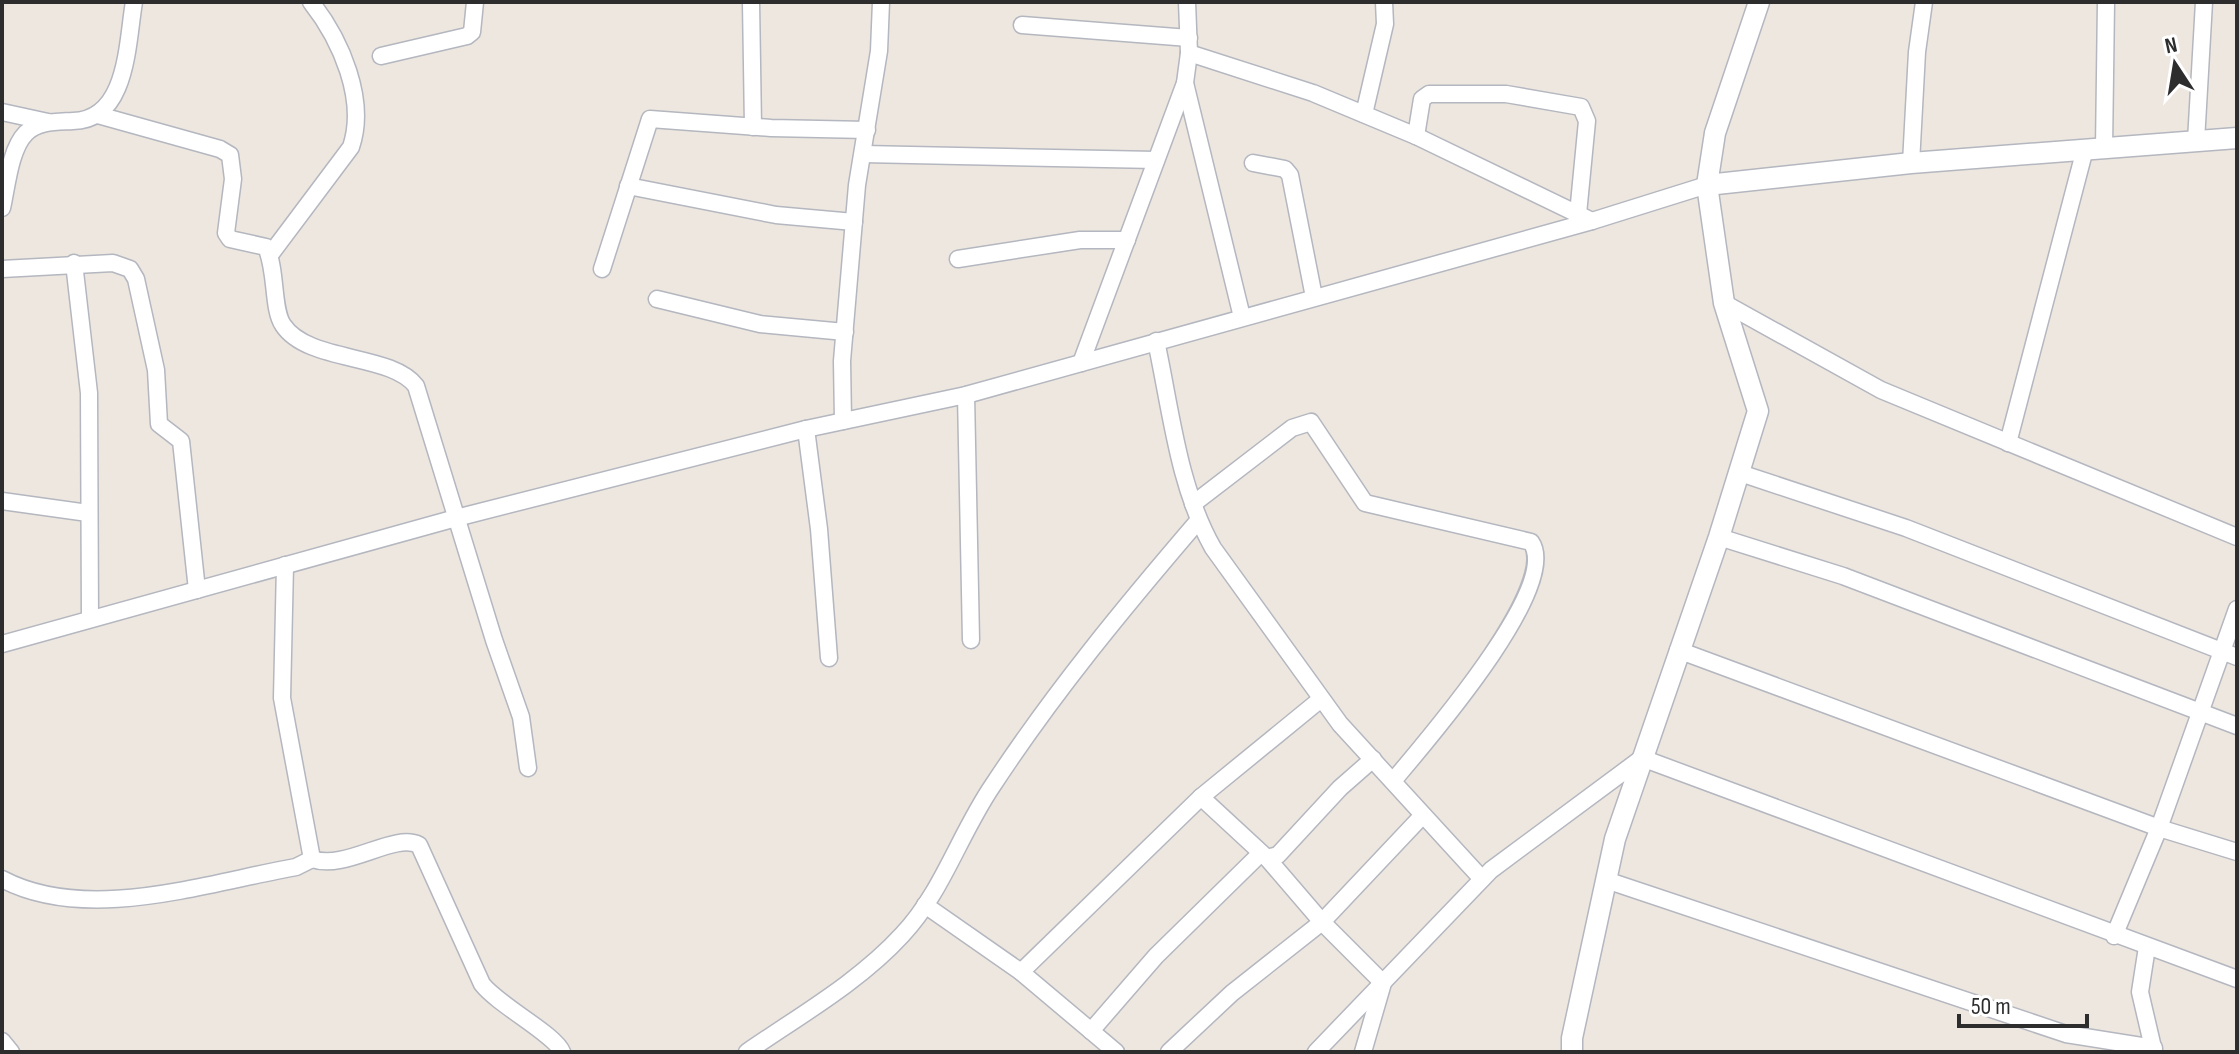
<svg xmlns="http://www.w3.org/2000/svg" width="2239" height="1054" font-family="'Sofia Sans Condensed',sans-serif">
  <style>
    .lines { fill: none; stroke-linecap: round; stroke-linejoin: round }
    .minor-casing { stroke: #b4b7bf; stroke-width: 19 }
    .tertiary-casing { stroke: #b4b7bf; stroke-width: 23 }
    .minor { stroke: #fff; stroke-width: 16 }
    .tertiary { stroke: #fff; stroke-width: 20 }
  </style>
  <rect width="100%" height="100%" fill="#ede7e0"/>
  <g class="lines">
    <defs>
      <g id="minor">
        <path d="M751 2 753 127"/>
        <path d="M1022 25 1189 38"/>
        <path d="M1189 53 1313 93 1416 136 1592 221"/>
        <path d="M381 56 467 36 472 32 475 2"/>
        <path d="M1185 83 1242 317"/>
        <path d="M2 112 48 122"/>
        <path d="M1364 114 1385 24 1384 2"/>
        <path d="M98 115 220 149 230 155 233 179 226 233 230 239 266 247C277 271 272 309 283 325 308 363 391 353 416 386L494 640 521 717 528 768"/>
        <path d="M1416 136 1422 99 1429 94H1506L1581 107 1587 121 1578 214"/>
        <path d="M2196 141 2204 2"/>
        <path d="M2104 148 2106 2"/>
        <path d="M863 154 1156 160"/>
        <path d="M1253 163 1285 169 1290 175 1314 297"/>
        <path d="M1911 163 1917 52 1924 2"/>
        <path d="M628 186 776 215 854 222"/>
        <path d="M2 208C7 186 10 149 26 133 38 121 57 122 73 121 128 120 127 42 134 2"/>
        <path d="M270 255 351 147C367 100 341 40 311 2"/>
        <path d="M958 259 1080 240H1127"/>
        <path d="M74 263 89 393 90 619"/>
        <path d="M2 269 113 263 130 269 136 279 156 370 159 424 181 441 197 590"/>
        <path d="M602 269 650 119 771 128 867 130"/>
        <path d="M657 299 760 324 845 332"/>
        <path d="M1724 303 1881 390 2237 537"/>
        <path d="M1156 341C1171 410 1178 486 1213 548L1340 724 1482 879"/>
        <path d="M1081 363 1185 83 1189 53 1187 2"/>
        <path d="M966 395 971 640"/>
        <path d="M843 421 842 361 857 185 879 51 881 2"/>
        <path d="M806 429 819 529 829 658"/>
        <path d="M2008 443 2085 149"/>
        <path d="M1740 473 1906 528 2237 657"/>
        <path d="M2 501 88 513"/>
        <path d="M1193 504 1292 428 1311 422 1365 503 1531 542C1562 586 1424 744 1393 781"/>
        <path d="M1719 537 1843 576 2237 726"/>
        <path d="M2 644 456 518 806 429 966 395 1592 221 1707 185"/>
        <path d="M1678 650 2159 828 2237 852"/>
        <path d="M1201 797 1267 858 1278 855 1340 788 1373 759"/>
        <path d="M1267 858 1322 922 1383 983 1363 1052"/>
        <path d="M312 859C346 871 394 832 419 845L482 984C498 1005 556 1035 562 1052"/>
        <path d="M2 879C87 924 206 883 296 867L312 859 282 698 285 565"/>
        <path d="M1606 880 2066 1034 2154 1048"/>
        <path d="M925 905 1021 972 1116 1052"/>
        <path d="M2114 936 2159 828 2237 609"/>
        <path d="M2147 947 2140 992 2154 1052"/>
        <path d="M1021 972 1201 797 1321 699"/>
        <path d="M1091 1031 1156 956 1260 854"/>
        <path d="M2 1041 11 1052"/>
        <path d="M747 1052C799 1016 859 982 902 935 942 893 960 833 993 785 1054 692 1126 605 1198 521"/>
        <path d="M1169 1052 1232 993 1322 922 1423 815"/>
        <path d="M1316 1052 1491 870 1642 758 2237 979"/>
      </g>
      <g id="tertiary">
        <path d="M1707 185 1911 163 2237 138"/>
        <path d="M1572 1052V1038L1615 839 1719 537 1758 411 1724 303 1707 185 1715 133 1759 2"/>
      </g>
    </defs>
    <use href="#minor" class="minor-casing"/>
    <use href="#tertiary" class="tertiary-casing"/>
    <use href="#minor" class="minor"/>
    <use href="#tertiary" class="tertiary"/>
  </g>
  <rect width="2239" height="1054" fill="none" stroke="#2d2d2d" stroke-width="8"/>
  <g transform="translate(2175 64) rotate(348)" stroke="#ffffff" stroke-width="6" paint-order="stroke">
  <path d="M0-6L14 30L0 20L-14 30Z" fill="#2d2d2d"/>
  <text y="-12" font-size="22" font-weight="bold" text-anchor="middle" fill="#2d2d2d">N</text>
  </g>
  <path d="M1959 1014v12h128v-12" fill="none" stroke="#2d2d2d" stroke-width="4"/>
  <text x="1971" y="1014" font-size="24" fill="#2d2d2d" stroke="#ffffff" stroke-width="6" paint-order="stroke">50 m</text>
</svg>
